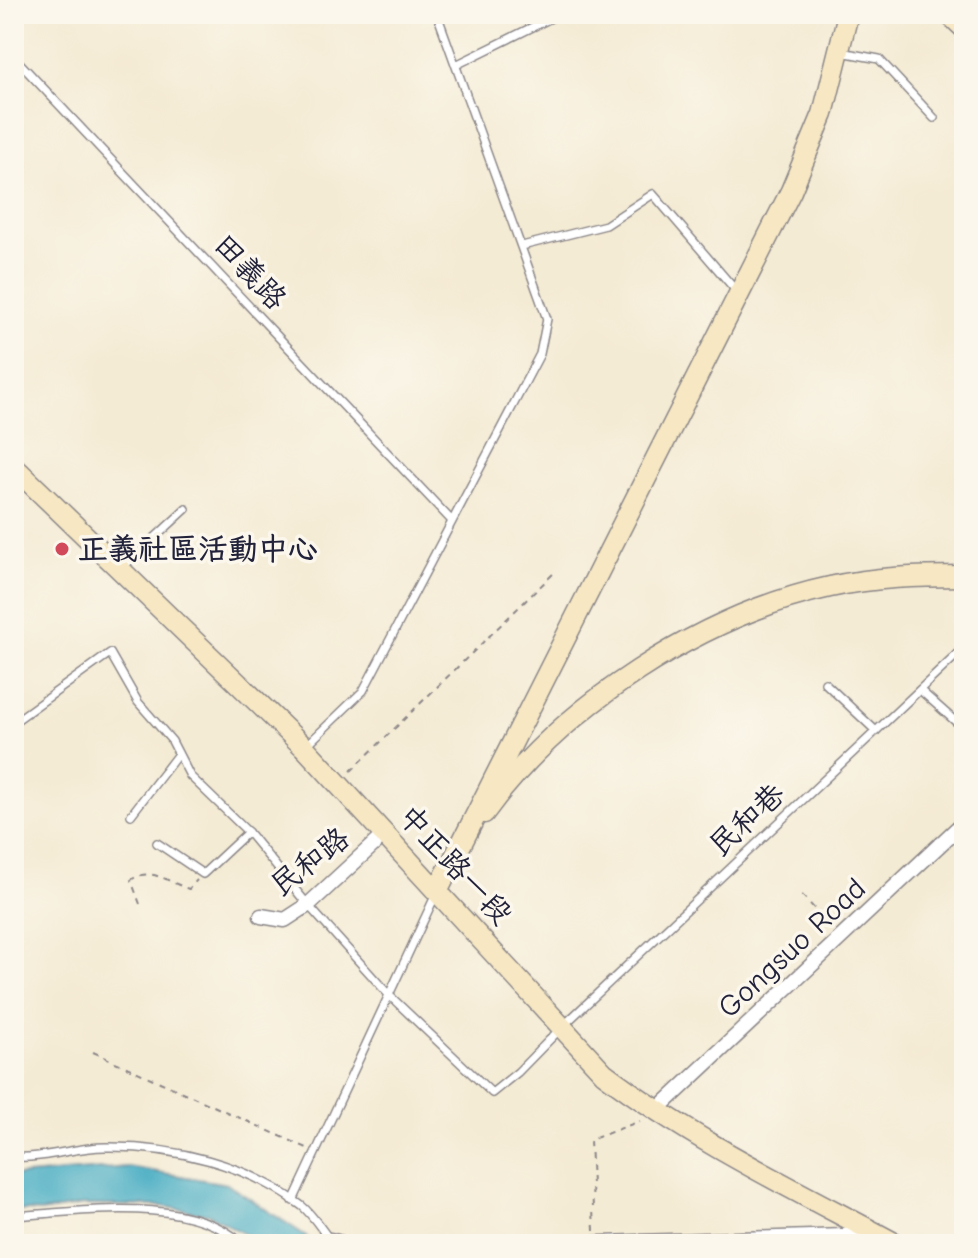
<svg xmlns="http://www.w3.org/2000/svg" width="978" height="1258" font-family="'Comic Neue','LXGW WenKai TC',sans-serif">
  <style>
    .water { fill: #44acc3; stroke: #33677f; stroke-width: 2 }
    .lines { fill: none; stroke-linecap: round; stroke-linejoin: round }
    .lane-casing { stroke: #8b8688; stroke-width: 10 }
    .street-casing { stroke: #8b8688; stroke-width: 17 }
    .secondary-casing { stroke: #8b8688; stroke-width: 23 }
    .path { stroke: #8b8688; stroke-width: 2; stroke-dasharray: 6 6; stroke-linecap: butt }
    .lane { stroke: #fff; stroke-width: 7 }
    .street { stroke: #fff; stroke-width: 14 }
    .secondary { stroke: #f7e8c3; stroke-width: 20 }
    .poi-dot { fill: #d1495b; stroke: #fbf7ec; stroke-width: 3 }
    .labels { text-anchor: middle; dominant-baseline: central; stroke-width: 7; stroke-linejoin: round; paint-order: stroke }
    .street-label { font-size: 30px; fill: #22223b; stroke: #fbf7ec }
    .poi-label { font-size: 30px; font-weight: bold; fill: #22223b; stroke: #fbf7ec; text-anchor: start }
  </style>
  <rect width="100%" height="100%" fill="#fbf7ec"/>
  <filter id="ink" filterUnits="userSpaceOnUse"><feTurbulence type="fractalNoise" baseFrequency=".0125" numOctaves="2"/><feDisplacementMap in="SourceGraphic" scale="16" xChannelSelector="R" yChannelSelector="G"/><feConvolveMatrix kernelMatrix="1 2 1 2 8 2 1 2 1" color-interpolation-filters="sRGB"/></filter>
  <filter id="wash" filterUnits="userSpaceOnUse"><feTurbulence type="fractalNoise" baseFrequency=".006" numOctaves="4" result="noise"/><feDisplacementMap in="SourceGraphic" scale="32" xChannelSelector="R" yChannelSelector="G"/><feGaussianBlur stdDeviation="1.8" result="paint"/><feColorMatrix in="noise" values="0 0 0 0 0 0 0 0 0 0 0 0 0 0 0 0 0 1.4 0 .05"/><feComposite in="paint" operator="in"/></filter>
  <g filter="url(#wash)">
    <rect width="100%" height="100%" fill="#f4ebd4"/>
    <path class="water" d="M128 1167 227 1184 306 1236 312 1244H262L209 1214 161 1206 84 1205 41 1212 14 1210V1176Z"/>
  </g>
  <g filter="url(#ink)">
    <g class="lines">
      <defs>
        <g id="lane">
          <path d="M841 52 879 59 934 118"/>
          <path d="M14 57 451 520"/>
          <path d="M458 64 559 14"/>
          <path d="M522 246 606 225 653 194 738 293"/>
          <path d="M122 568 186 509"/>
          <path d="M825 683 876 731"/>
          <path d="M920 690 964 729"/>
          <path d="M14 722 110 653 138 702 172 741 190 776 248 832 308 905 389 995 492 1093 518 1072 562 1027 964 648"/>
          <path d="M306 746 363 691 540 354 547 319 437 14"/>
          <path d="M131 815 178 754"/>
          <path d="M157 843 203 874 248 832"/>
          <path d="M14 1157C46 1159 74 1147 105 1147 174 1146 247 1164 302 1206 313 1215 321 1229 330 1240"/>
          <path d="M293 1201 436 894"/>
          <path d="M14 1216C83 1212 188 1194 243 1244"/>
        </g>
        <g id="street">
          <path d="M261 916 285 920 308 905 386 833"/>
          <path d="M655 1112 964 822"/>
          <path d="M330 1240 345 1244"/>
          <path d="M568 1244 880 1235"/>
        </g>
        <g id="secondary">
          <path d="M949 14 964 28"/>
          <path d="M14 467 305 748 604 1073C695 1142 796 1190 896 1244"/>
          <path d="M484 813C562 706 701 615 830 587 874 577 920 576 964 576"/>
          <path d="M438 890 791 191 823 114 848 14"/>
        </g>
      </defs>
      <use href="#lane" class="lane-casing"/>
      <use href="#street" class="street-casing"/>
      <use href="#secondary" class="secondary-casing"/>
      <g class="path">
        <path d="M351 771 555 572"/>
        <path d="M802 895 831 927"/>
        <path d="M140 904 131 880C150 866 168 882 189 889L197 880"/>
        <path d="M93 1052 307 1148"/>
        <path d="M594 1231 590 1140 640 1121"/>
      </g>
      <use href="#lane" class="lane"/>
      <use href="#street" class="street"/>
      <use href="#secondary" class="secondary"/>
    </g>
  </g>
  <circle class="poi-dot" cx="62" cy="549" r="8"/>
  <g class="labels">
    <g class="street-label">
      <text transform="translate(250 272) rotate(47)">田義路</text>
      <text transform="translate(747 820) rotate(-43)">民和巷</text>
      <text transform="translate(310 862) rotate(-38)">民和路</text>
      <text transform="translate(455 865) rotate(47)">中正路一段</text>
      <text transform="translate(792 948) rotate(-43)">Gongsuo Road</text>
    </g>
    <g class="poi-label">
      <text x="78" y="549">正義社區活動中心</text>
    </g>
  </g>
  <rect width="978" height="1258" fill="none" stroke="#fbf7ec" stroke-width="48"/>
</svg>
